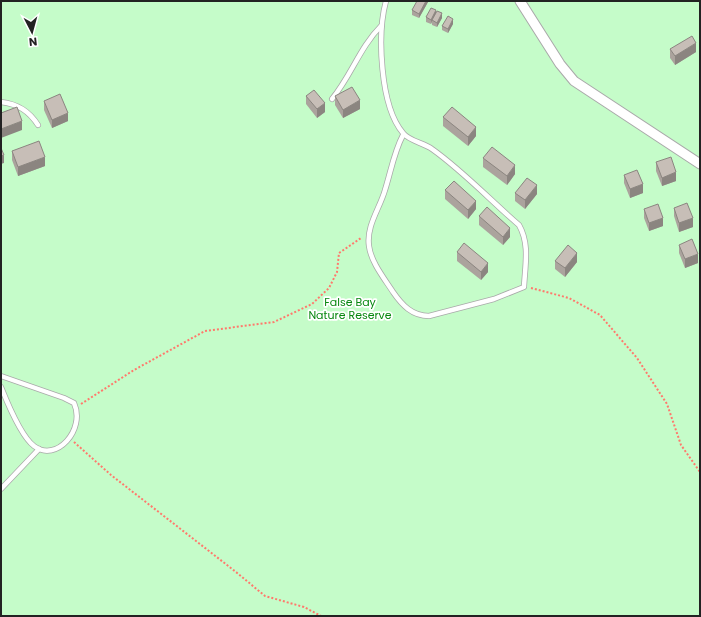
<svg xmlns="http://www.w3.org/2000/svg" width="701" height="617" font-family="Poppins,sans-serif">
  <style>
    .park { fill: #c5fcc9 }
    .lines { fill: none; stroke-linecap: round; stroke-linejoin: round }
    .service-casing { stroke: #a9a9a9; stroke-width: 6 }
    .minor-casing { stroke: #a9a9a9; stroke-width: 11 }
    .path { stroke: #ff796c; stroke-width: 2; stroke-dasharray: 2 2; stroke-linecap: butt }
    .service { stroke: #fff; stroke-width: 4.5 }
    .minor { stroke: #fff; stroke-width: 9 }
    .wall { fill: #aba39d }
    .shaded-wall { fill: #8b8580 }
    .building { fill: #c7beb7; stroke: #8b8580 }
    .labels { text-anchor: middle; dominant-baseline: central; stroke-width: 3.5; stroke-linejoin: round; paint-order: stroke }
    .park-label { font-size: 11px; fill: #088810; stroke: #fff }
  </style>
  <rect width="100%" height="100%" fill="#f2efe8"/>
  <rect class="park" x="1" y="1" width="699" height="615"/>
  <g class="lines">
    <defs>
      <g id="service">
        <path d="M386 1C377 34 380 106 403 133 409 141 424 143 432 149 463 171 490 200 519 225 530 244 525 266 524 287L494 299 429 316C412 316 402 305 393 292 384 278 371 262 369 246 366 226 380 208 385 190 391 171 394 152 403 135"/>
        <path d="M332 99C351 76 360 47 381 26"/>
        <path d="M1 102C18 104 29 111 38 125"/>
        <path d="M1 376 64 398 74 403C86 430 56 463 34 446 22 437 7 402 1 387"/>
        <path d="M1 489 39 449"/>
      </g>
      <path id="minor" d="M520 1 560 64 574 81 700 164"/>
    </defs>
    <use href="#service" class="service-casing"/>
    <use href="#minor" class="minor-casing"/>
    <g class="path">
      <path d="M531 288 569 298 600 315 637 358 667 404 681 445 700 472"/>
      <path d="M81 404 134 370 205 331 274 322 312 304 329 288 337 272 339 253 361 238"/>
      <path d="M74 442 111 475 236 572 265 596 304 607 321 616"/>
    </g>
    <use href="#service" class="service"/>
    <use href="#minor" class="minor"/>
  </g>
  <g class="wall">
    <path d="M428 1V2L419 18 412 15V10Z"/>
    <path d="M436 12 442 18 437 27 432 25V22L431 24 426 22V17Z"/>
    <path d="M453 24 448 33 442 30V26Z"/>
    <path d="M670 49 696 52 675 65 670 58Z"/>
    <path d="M306 96 325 112 317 118 306 104Z"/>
    <path d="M335 96 360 109 343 118 335 105Z"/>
    <path d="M44 101 68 121 52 128 44 110Z"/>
    <path d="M443 117 476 136 468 146 443 126Z"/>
    <path d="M12 151 45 166 18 176 12 160Z"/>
    <path d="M483 158 515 174 507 185 483 167Z"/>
    <path d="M656 162 676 181 662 186 656 171Z"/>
    <path d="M624 175 643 193 630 198 624 183Z"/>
    <path d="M445 190 476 209 468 219 445 199Z"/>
    <path d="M515 193 537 194 525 209 515 201Z"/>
    <path d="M674 208 693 227 679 232 674 216Z"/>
    <path d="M644 209 663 226 649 231 644 218Z"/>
    <path d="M479 216 510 237 503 245 479 225Z"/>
    <path d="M679 245 698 263 685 268 679 253Z"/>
    <path d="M457 252 488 272 481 280 457 261Z"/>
    <path d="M555 261 577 262 565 277 555 269Z"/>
  </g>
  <g class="shaded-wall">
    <path d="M426 1H428V2L419 18V14Z"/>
    <path d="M436 10V14L432 20 431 24V20Z"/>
    <path d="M442 13V18L437 27V23Z"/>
    <path d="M453 19V24L448 33V29Z"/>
    <path d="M696 43V52L675 65V56Z"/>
    <path d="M360 100V109L343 118V110Z"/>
    <path d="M325 103V112L317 118V109Z"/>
    <path d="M68 113V121L52 128V120Z"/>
    <path d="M22 121V130L1 138V129Z"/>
    <path d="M476 127V136L468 146V137Z"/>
    <path d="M4 155V163L1 164V156Z"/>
    <path d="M45 157V166L18 176V167Z"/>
    <path d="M515 165V174L507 185V176Z"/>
    <path d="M676 172V181L662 186V178Z"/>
    <path d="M643 184V193L630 198V189Z"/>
    <path d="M537 185V194L525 209V200Z"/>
    <path d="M476 201V209L468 219V210Z"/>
    <path d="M663 218V226L649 231V223Z"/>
    <path d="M693 218V227L679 232V223Z"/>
    <path d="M510 228V237L503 245V237Z"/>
    <path d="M577 253V262L565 277V268Z"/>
    <path d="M698 254V263L685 268V259Z"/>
    <path d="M488 263V272L481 280V272Z"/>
  </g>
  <g class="building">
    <path d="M417 1H426L419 14 412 10Z"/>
    <path d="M431 8 436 10 431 20 426 17Z"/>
    <path d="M437 11 442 13 437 23 432 20Z"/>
    <path d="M448 16 453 19 448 29 442 26Z"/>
    <path d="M692 36 696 43 675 56 670 49Z"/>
    <path d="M352 87 360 100 343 110 335 96Z"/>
    <path d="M314 90 325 103 317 109 306 96Z"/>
    <path d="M60 94 68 113 52 120 44 101Z"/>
    <path d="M17 107 22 121 1 129V113Z"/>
    <path d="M452 107 476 127 468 137 443 117Z"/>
    <path d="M39 141 45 157 18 167 12 151Z"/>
    <path d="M492 147 515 165 507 176 483 158Z"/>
    <path d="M1 148 4 155 1 156Z"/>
    <path d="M671 157 676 172 662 178 656 162Z"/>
    <path d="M637 170 643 184 630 189 624 175Z"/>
    <path d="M527 178 537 185 525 200 515 193Z"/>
    <path d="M454 181 476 201 468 210 445 190Z"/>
    <path d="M687 203 693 218 679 223 674 208Z"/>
    <path d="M658 204 663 218 649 223 644 209Z"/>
    <path d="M487 207 510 228 503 237 479 216Z"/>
    <path d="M692 239 698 254 685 259 679 245Z"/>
    <path d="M464 243 488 263 481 272 457 252Z"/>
    <path d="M568 245 577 253 565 268 555 261Z"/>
  </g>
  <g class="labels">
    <g class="park-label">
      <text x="350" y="302">False Bay<tspan x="350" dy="13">Nature Reserve</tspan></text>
    </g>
  </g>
  <rect width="701" height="617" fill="none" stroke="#222222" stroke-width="4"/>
  <g transform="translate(32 32) rotate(174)" stroke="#ffffff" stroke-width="3" paint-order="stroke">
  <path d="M0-3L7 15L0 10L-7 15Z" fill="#222222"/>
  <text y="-6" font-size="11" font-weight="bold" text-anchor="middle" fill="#222222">N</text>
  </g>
</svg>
